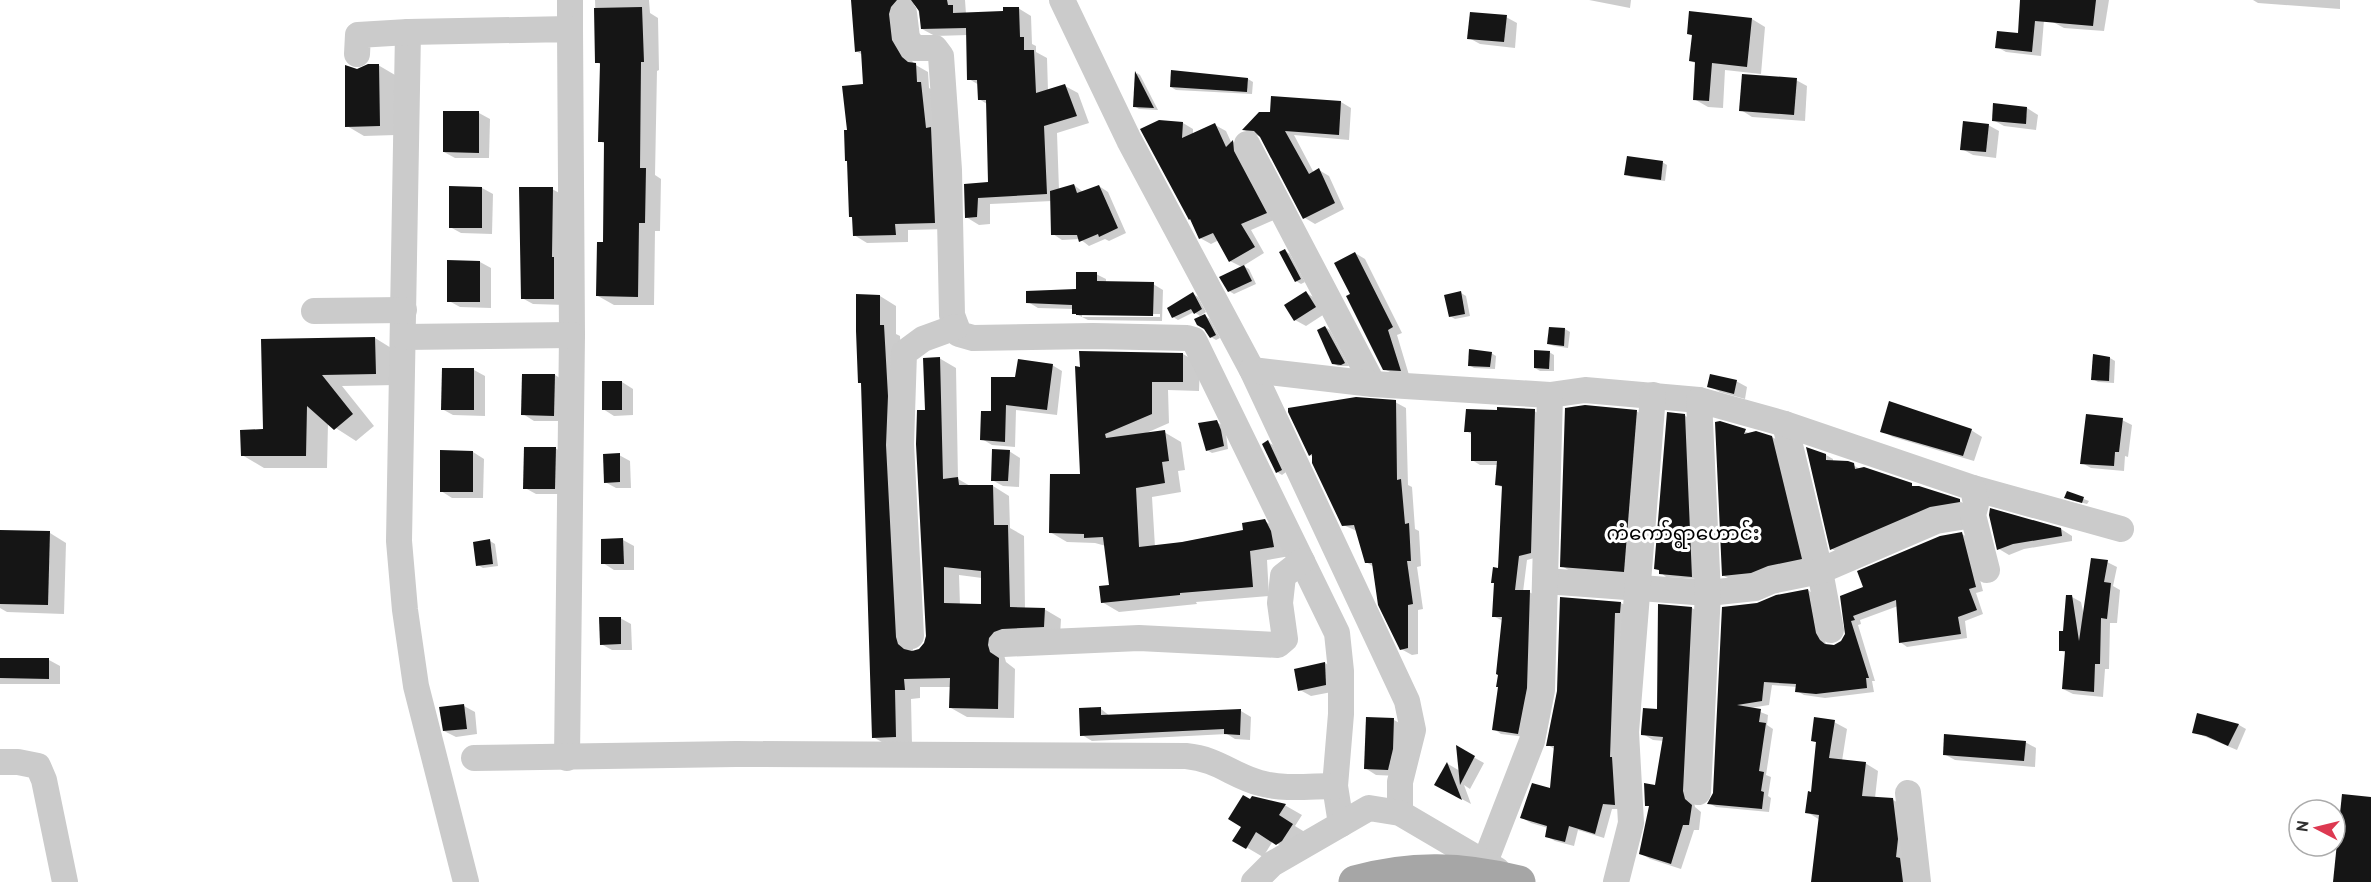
<svg xmlns="http://www.w3.org/2000/svg" width="2371" height="882" font-family="Overpass,'Noto Sans Myanmar',sans-serif">
  <style>
    .shadow { fill: #0003; fill-rule: evenodd }
    .building { fill: #151515; fill-rule: evenodd }
    .lines { fill: none; stroke-linecap: round; stroke-linejoin: round }
    .minor { stroke: #cbcbcb; stroke-width: 26 }
    .major { stroke: #a6a6a6; stroke-width: 33 }
    .labels { text-anchor: middle; dominant-baseline: central; stroke-width: 6; stroke-linejoin: round; paint-order: stroke }
    .quarter-label { font-size: 20px; fill: #000; stroke: #fff }
  </style>
  <rect width="100%" height="100%" fill="#fff"/>
  <g class="shadow">
    <path d="M595 0H649L650 13 658 18 659 70 657 71 655 175 661 179 660 231H655L654 305H614L598 296 604 243 605 144 600 141 601 65 597 62Z"/>
    <path d="M853 0H965L966 14 1005 13 1018 8 1031 16 1032 44 1036 46V52L1047 58 1048 91 1065 86 1078 93 1089 123 1057 133 1059 190 1074 185 1083 192 1099 186 1108 192 1126 233 1109 241 1105 239 1089 246 1080 239 1062 240 1053 234 1052 201 990 204V224L979 225 966 217V185L989 183 987 104 979 99V85L969 79 968 35 935 36 922 29 917 4 909 7 905 49 914 64 928 72 929 88 934 91 947 229 908 230V242L867 243 854 235V219L850 216 848 131 864 86 863 55 856 51Z"/>
    <path d="M1589 0H1631L1630 8Z"/>
    <path d="M2055 0H2109L2104 31 2064 28 2053 22Z"/>
    <path d="M2253 0H2340V9L2258 3Z"/>
    <path d="M2020 14 2044 20 2041 56 2006 52 1997 47 2019 35Z"/>
    <path d="M1506 17 1517 23 1515 48 1480 44 1469 38Z"/>
    <path d="M1752 19 1765 27 1761 74 1725 70 1723 108 1708 107 1694 99 1697 64 1691 61 1693 36 1689 34Z"/>
    <path d="M378 65 395 75 396 135 364 136 347 126 357 71Z"/>
    <path d="M1137 73 1140 75 1158 110 1139 109 1134 106Z"/>
    <path d="M1248 79 1253 82 1252 94 1176 90 1171 87Z"/>
    <path d="M1796 80 1807 86 1805 121 1752 117 1741 110Z"/>
    <path d="M1273 98 1341 102 1351 108 1349 140 1294 135 1314 173 1319 170 1329 176 1344 209 1315 224 1305 218 1261 136 1254 135 1244 130 1271 114Z"/>
    <path d="M2027 108 2038 115 2036 130 2004 126 1993 120Z"/>
    <path d="M479 113 490 119 489 158H455L444 152Z"/>
    <path d="M1159 121 1183 123 1193 129V135L1215 125 1226 131 1232 144 1233 142 1243 147 1276 219 1251 230 1264 253 1243 266 1249 269 1256 284 1234 294 1229 291 1242 267 1230 261 1219 240 1211 244 1200 238Z"/>
    <path d="M1988 125 1999 131 1996 158 1973 155 1962 149Z"/>
    <path d="M1662 162 1667 165 1665 181 1631 177 1626 174Z"/>
    <path d="M482 188 493 194 492 234 461 233 450 227Z"/>
    <path d="M552 189 563 195 565 305 533 304 522 298Z"/>
    <path d="M1285 251 1290 254 1305 282 1301 284 1296 281Z"/>
    <path d="M1355 253 1365 259 1402 333 1397 335 1409 375 1394 374 1384 369Z"/>
    <path d="M449 262H480L491 268V308L460 307 449 301Z"/>
    <path d="M1096 274 1106 279V283L1153 284 1163 290 1162 321 1088 320 1074 313V309L1038 308 1028 302 1077 290ZM1082 314H1160V317H1082Z"/>
    <path d="M1306 293 1317 299 1326 313 1306 326 1295 320Z"/>
    <path d="M1461 293 1466 296 1470 316 1455 319 1450 316Z"/>
    <path d="M1193 294 1198 297 1206 312 1200 316 1194 312 1178 320 1173 317Z"/>
    <path d="M880 296 896 306V334L900 336 913 652 919 650 925 644 927 636V411L939 358 956 368 958 479 972 487 993 486 1009 496 1010 528 1024 536 1025 609H1044L1061 619 1060 636 1004 655 1006 662 1015 669 1014 718 967 717 951 708V687H920V698L911 699 912 745 889 746 873 737ZM959 575 982 578 983 605H960Z"/>
    <path d="M1205 316 1210 319 1220 338 1216 340 1211 337 1205 328Z"/>
    <path d="M1325 327 1330 330 1349 366H1338L1333 363Z"/>
    <path d="M1565 329 1570 332 1568 348 1554 346 1549 344Z"/>
    <path d="M375 338 396 351 397 385 342 386 374 426 356 441 328 423 327 468H264L242 455 265 431 263 341Z"/>
    <path d="M1549 352 1554 355V371H1540L1535 368Z"/>
    <path d="M1491 353 1496 356 1495 369 1474 368 1469 365Z"/>
    <path d="M1183 354 1200 364 1199 391 1168 390 1169 423 1144 434 1164 432 1181 442 1185 470 1178 471 1181 492 1152 497 1155 547 1245 531 1264 521 1282 530 1290 556 1267 560 1269 596 1196 602 1197 604 1119 612 1102 602 1111 586 1106 546 1095 543 1067 542 1050 532 1082 475 1077 368Z"/>
    <path d="M2110 358 2115 361 2114 383 2098 382 2093 379Z"/>
    <path d="M1052 365 1062 371 1057 415 1016 410 1015 447 992 445 982 439 993 413 1017 379Z"/>
    <path d="M474 370 485 376V416L453 415 442 409Z"/>
    <path d="M555 375 566 382 565 421H534L523 414Z"/>
    <path d="M1736 381 1747 387 1745 399 1720 392 1709 386Z"/>
    <path d="M622 382 633 389V415L614 416 603 409Z"/>
    <path d="M1395 402 1406 408 1408 485 1412 487 1415 529 1419 531 1421 566 1417 567 1423 609 1418 610V654L1412 655 1401 649 1374 567 1366 562 1357 531 1343 525 1313 457 1310 455Z"/>
    <path d="M1534 411 1542 415 1538 557 1527 560 1523 592H1529L1537 596 1526 737 1501 734 1494 729 1500 687 1503 621 1493 616 1500 569 1503 488 1497 484 1499 465H1480L1472 460 1473 435 1466 431Z"/>
    <path d="M1636 411 1645 416 1632 576 1570 571 1562 566Z"/>
    <path d="M1684 415 1690 419 1698 579 1666 577 1656 568Z"/>
    <path d="M2122 420 2132 425 2128 457 2125 456 2124 471 2091 468 2082 463Z"/>
    <path d="M1216 422 1222 425 1226 434 1228 449 1212 453 1207 450Z"/>
    <path d="M1720 423 1752 434 1772 437 1779 441 1807 563 1758 576 1730 579 1724 576Z"/>
    <path d="M1971 430 1982 437 1974 461 1893 437 1882 431Z"/>
    <path d="M1268 442 1273 445 1286 472 1282 475 1277 472Z"/>
    <path d="M555 448 566 455V494H536L525 488Z"/>
    <path d="M1009 451 1020 458 1019 487 1003 486 992 480Z"/>
    <path d="M473 452 484 459 483 498H452L441 491Z"/>
    <path d="M619 455 630 461 631 488H616L605 482Z"/>
    <path d="M1826 455 1833 459V462L1853 465 1860 469 1959 501 1967 505 1839 553 1832 549Z"/>
    <path d="M2068 493 2089 501 2087 504 2071 500Z"/>
    <path d="M1990 515 2061 529 2072 536V541L2024 549 2009 555 1999 549Z"/>
    <path d="M0 531 50 533 66 543 64 614 7 612 0 608Z"/>
    <path d="M1962 534 1969 538 1983 591 1976 593 1983 614 1965 621 1967 638 1907 647 1900 642 1898 606 1860 620 1861 624 1858 625 1875 681H1872L1874 692 1825 698 1804 695 1797 691V687L1772 685 1769 705 1750 708 1768 715 1767 725 1773 729 1766 775 1771 777 1768 796 1771 798 1769 812 1716 807 1709 803 1714 793 1757 604 1808 590 1815 595 1824 639 1827 646H1835L1842 642 1847 635 1841 597 1865 588Z"/>
    <path d="M623 540 634 546V570H614L603 563Z"/>
    <path d="M490 541 495 544 498 566 483 568 478 565Z"/>
    <path d="M2107 562 2117 567 2113 586 2120 590 2117 623H2110L2109 669H2105L2103 697 2073 694 2063 689 2066 653 2060 650 2072 597 2081 602 2084 616Z"/>
    <path d="M1561 599 1621 603 1630 608 1624 809H1612L1604 838 1578 830 1574 846 1555 841 1546 836 1548 828 1531 823 1522 818 1551 790 1556 750 1548 745 1558 691Z"/>
    <path d="M1692 608 1702 614 1693 798 1695 807 1701 812 1699 830H1694L1681 869 1650 859 1640 853 1651 807 1647 805 1656 787 1664 741 1653 740 1643 734 1658 711Z"/>
    <path d="M620 618 631 624 632 650H612L601 644Z"/>
    <path d="M0 659 49 660 60 666V684H0Z"/>
    <path d="M1325 663 1336 669 1337 691 1311 696 1300 690Z"/>
    <path d="M464 706 475 712 477 734 456 737 444 731Z"/>
    <path d="M1101 709 1111 717 1241 711 1251 717 1250 740 1235 739 1227 734 1092 741 1082 735Z"/>
    <path d="M2198 715 2239 725 2246 729 2237 750 2194 732Z"/>
    <path d="M1394 720 1405 726 1398 776 1376 775 1365 768Z"/>
    <path d="M1834 722 1847 729 1842 761 1865 763 1878 771 1875 798 1893 800 1906 807 1914 882H1812L1820 820 1807 812 1813 793 1818 743 1813 740Z"/>
    <path d="M2025 742 2036 748 2035 767 1955 760 1944 754Z"/>
    <path d="M1457 748 1484 763 1470 789 1464 785 1471 804 1436 785 1448 764 1460 771Z"/>
    <path d="M1281 803 1302 815 1295 826 1308 834 1293 853 1273 841 1263 857 1234 840 1243 826Z"/>
  </g>
  <g class="building">
    <path d="M851 0H897L891 7 889 14 892 40 902 57 908 62 916 63 917 82H921L926 128 931 127 935 223 895 224 896 235 853 236 852 217H849L847 161H845L844 130H847L842 86 863 84 861 51 855 52Z"/>
    <path d="M911 0H947L948 5H953V13L1003 11V7H1019L1020 37H1024V50H1034L1036 93 1065 84 1077 116 1044 126 1047 194 978 198 977 217 965 218 964 184 988 182 986 100H978L977 80H967L966 28 921 29 919 11Z"/>
    <path d="M2020 0H2096L2093 26 2035 21 2032 52 1995 48 1997 31 2018 33Z"/>
    <path d="M642 7 644 62H641L640 168H646L645 223H639L638 297 596 296 597 242H603L604 142H598L600 63H595L594 8Z"/>
    <path d="M1689 11 1752 18 1747 67 1712 63 1709 101 1693 100 1695 62 1689 61 1692 35 1687 34Z"/>
    <path d="M1470 12 1507 15 1504 42 1467 39Z"/>
    <path d="M368 64H379L380 126 345 127V65L357 69Z"/>
    <path d="M1171 70 1248 78 1247 92 1170 87Z"/>
    <path d="M1135 71 1154 108 1133 107Z"/>
    <path d="M1742 74 1797 78 1794 115 1739 111Z"/>
    <path d="M1271 96 1341 101 1339 135 1285 131 1309 174 1319 168 1335 203 1303 219 1260 137 1254 131 1242 130 1259 112H1270Z"/>
    <path d="M1993 103 2027 107 2026 124 1992 121Z"/>
    <path d="M443 111H479V153L443 152Z"/>
    <path d="M1159 120 1183 122 1182 138 1215 123 1226 147 1233 140 1234 151 1267 213 1241 224 1255 247 1229 262 1213 233 1199 239 1190 219 1189 220 1140 129Z"/>
    <path d="M1963 121 1989 124 1986 152 1960 150Z"/>
    <path d="M1627 156 1663 161 1661 180 1624 175Z"/>
    <path d="M1074 184 1077 193 1099 185 1118 228 1099 237 1098 234 1079 242 1077 235H1051L1050 191Z"/>
    <path d="M449 186 482 187V228H449Z"/>
    <path d="M519 187H553L552 257H554V299H521Z"/>
    <path d="M1285 249 1301 279 1295 282 1279 252Z"/>
    <path d="M1355 252 1393 327 1388 330 1401 371 1383 370 1346 296 1350 294 1334 263Z"/>
    <path d="M447 260 480 261V302H447Z"/>
    <path d="M1244 265 1252 281 1228 292 1219 277Z"/>
    <path d="M1076 272H1097V281L1154 282 1153 316 1076 315V314H1072V305L1026 303V291L1076 289Z"/>
    <path d="M1306 291 1316 307 1294 321 1284 305Z"/>
    <path d="M1461 291 1465 314 1449 317 1444 295Z"/>
    <path d="M1193 292 1202 309 1194 314 1191 309 1172 318 1167 308Z"/>
    <path d="M856 294 880 295V325H884L888 396 886 445 896 637 898 644 904 649 912 651 919 649 924 643 926 636 916 444 917 410H925L923 358 940 357 943 479 958 477 959 485H993L994 525H1008L1010 607 1045 608 1044 627 1002 629 994 632 989 638 988 645 990 652 999 658 998 709 949 708 950 678 904 679 905 690H895L896 737 872 738 861 383H858L856 331ZM944 567 981 571V604L944 603Z"/>
    <path d="M1205 314 1216 335 1210 338 1204 329 1197 325 1194 319Z"/>
    <path d="M1325 326 1345 363 1341 365 1332 364 1317 330Z"/>
    <path d="M1549 327 1565 328 1564 346 1547 344Z"/>
    <path d="M375 337 376 374 322 375 353 414 334 430 307 406 306 456H241L240 430 263 429 261 339Z"/>
    <path d="M1469 349 1492 352 1490 367 1468 366Z"/>
    <path d="M1534 350 1550 351 1549 369 1534 368Z"/>
    <path d="M1079 351 1183 353V382H1152V414L1105 434 1106 438 1165 430 1169 461 1162 462 1165 483 1136 488 1139 547 1182 542 1243 530 1242 523 1265 519 1271 531 1274 547 1250 551 1253 587 1180 593V595L1101 603 1099 586 1109 585 1103 537 1084 538V534L1049 533 1050 474H1080L1075 366 1080 367Z"/>
    <path d="M2093 354 2110 357 2109 381 2091 380Z"/>
    <path d="M1018 359 1053 364 1047 410 1006 405 1005 442 980 440 981 411H991V377H1015Z"/>
    <path d="M442 368H474V410H441Z"/>
    <path d="M522 374H555L554 416 521 415Z"/>
    <path d="M1710 374 1737 380 1734 394 1707 387Z"/>
    <rect x="602" y="381" width="20" height="29"/>
    <path d="M1356 397 1396 400 1397 480 1401 479 1405 524 1409 523 1411 561H1407L1413 604 1408 605V648L1400 650 1378 605 1372 563H1365L1354 525 1342 526 1312 463V454L1309 456 1288 412V408Z"/>
    <path d="M1889 401 1972 429 1963 456 1880 432Z"/>
    <path d="M1585 405 1637 410 1624 572 1560 567 1565 408Z"/>
    <path d="M1497 407 1535 409 1531 553 1519 556 1515 590H1530L1527 688 1518 734 1492 730 1498 687H1496L1498 675 1496 674 1502 617H1492L1494 583H1491L1493 567 1498 568 1502 486 1495 485 1497 461H1471V432H1464L1466 409 1497 410Z"/>
    <path d="M1667 412 1685 414 1692 577 1659 574V570L1654 569Z"/>
    <path d="M2086 414 2123 418 2119 452H2115L2114 466 2080 464Z"/>
    <path d="M1217 420 1221 430 1224 446 1206 451 1198 423Z"/>
    <path d="M1720 421 1746 429 1744 434 1756 431 1772 436 1802 559 1768 566 1751 573 1722 576 1715 422Z"/>
    <path d="M1268 440 1282 470 1276 473 1262 444Z"/>
    <path d="M524 447H556L555 489H523Z"/>
    <path d="M1806 447 1826 454V460L1848 461 1854 463 1855 469 1864 467 1912 483V486H1919L1960 499V502L1930 507 1830 550Z"/>
    <path d="M992 449 1010 450 1008 481H991Z"/>
    <path d="M440 450 473 451V492H440Z"/>
    <path d="M620 453V482L604 483 603 454Z"/>
    <path d="M2067 491 2084 497 2082 503 2064 498Z"/>
    <path d="M1990 508 2061 528 2062 536 2013 544 1997 550 1989 515Z"/>
    <path d="M0 530 50 531 48 605 0 604Z"/>
    <path d="M1962 532 1976 587 1969 589 1977 610 1958 617 1961 634 1899 643 1896 600 1853 616 1855 620 1851 621 1869 678H1866L1867 688 1816 694 1795 692 1796 684 1764 682 1762 701 1737 705 1761 709 1759 722 1766 723 1759 771 1764 772 1761 791 1764 792 1762 809 1707 804 1713 793 1722 607 1757 603 1776 595 1808 589 1816 633 1820 640 1825 644 1834 645 1841 641 1845 634 1840 596 1863 587 1857 571 1940 536Z"/>
    <path d="M623 538 624 564H601V539Z"/>
    <path d="M490 539 493 564 476 566 473 542Z"/>
    <path d="M2091 558 2108 560 2104 582 2111 583 2107 619 2101 618 2100 664H2095L2094 692 2062 689 2065 651H2059V631H2063L2066 595H2072L2079 641Z"/>
    <path d="M1560 597 1621 602 1620 613H1615L1610 757H1612L1615 805 1603 804 1595 834 1569 826 1565 842 1545 837 1547 826 1520 818 1532 783 1550 788 1554 746H1546L1557 691Z"/>
    <path d="M1658 604 1692 607 1683 791 1685 799 1692 805 1689 825H1683L1671 864 1639 854 1649 806H1645L1644 783 1655 785 1663 737 1641 735V732L1643 708 1657 709Z"/>
    <path d="M599 617H621V644L600 645Z"/>
    <path d="M0 658H49V679L0 678Z"/>
    <path d="M1325 662 1326 685 1298 691 1294 669Z"/>
    <path d="M464 704 467 729 443 731 439 707Z"/>
    <path d="M1101 707V715L1241 709 1240 735 1224 734V729L1080 736 1079 708Z"/>
    <path d="M2197 713 2239 724 2228 746 2206 736 2192 733Z"/>
    <path d="M1366 717 1394 718 1393 749 1388 770 1364 769Z"/>
    <path d="M1814 717 1835 720 1829 758 1866 762 1862 796 1893 798 1898 839 1896 857 1900 858 1903 882H1811L1819 815 1805 813 1808 791 1811 792 1816 742 1811 741Z"/>
    <path d="M1944 734 2026 741 2024 761 1943 755Z"/>
    <path d="M1456 745 1475 756 1460 785Z"/>
    <path d="M1447 762 1462 800 1434 785Z"/>
    <path d="M2342 794 2371 797V882H2333Z"/>
    <path d="M1243 795 1250 799 1252 796 1286 804 1279 815 1293 824 1282 841 1276 845 1256 832 1246 849 1232 841 1241 827 1228 819Z"/>
  </g>
  <g class="lines">
    <g class="minor">
      <path d="M570 0V29"/>
      <path d="M1062 0 1129 140 1252 370 1407 701 1413 730 1400 782V813"/>
      <path d="M904 13 907 38 914 48H935L941 56 949 170 952 315 959 334 973 338 1093 336 1187 338 1194 340 1337 633 1341 671V714L1335 786 1341 824"/>
      <path d="M408 32 399 541 405 610 416 686 466 882"/>
      <path d="M357 54 358 35 408 32 570 29 572 335 567 758"/>
      <path d="M1247 144 1373 384"/>
      <path d="M314 311 404 310"/>
      <path d="M403 337 572 335"/>
      <path d="M1252 370 1373 384 1550 395 1585 390 1699 400"/>
      <path d="M1785 424 1820 571 1831 630"/>
      <path d="M1973 488 2121 529"/>
      <path d="M1545 581 1708 593 1755 588 1771 581 1820 571 1936 521 1973 515"/>
      <path d="M911 636 901 444 904 353 923 339 956 327"/>
      <path d="M1003 644 1139 638 1278 645 1285 639 1280 603 1283 576 1302 561"/>
      <path d="M474 758 736 754 1186 756C1218 759 1233 776 1260 783 1284 790 1311 786 1335 786"/>
      <path d="M0 762H18L38 766 44 780 65 882"/>
      <path d="M1698 792 1708 593 1699 400 1785 424 1973 488 1976 504 1973 515 1987 570"/>
      <path d="M1908 793 1918 882"/>
      <path d="M1485 862 1532 741 1542 690 1550 395"/>
      <path d="M1254 882 1272 864 1369 808 1400 813 1497 870"/>
      <path d="M1616 882 1631 823 1626 732 1653 395"/>
    </g>
    <path class="major" d="M1355 882C1412 866 1462 868 1519 882"/>
  </g>
  <g class="labels">
    <g class="quarter-label">
      <text x="1683" y="535">ကံကော်ရွာဟောင်း</text>
    </g>
  </g>
  <g transform="translate(2317 828) rotate(277)"><circle r="28" fill="#ffffff" stroke="#ababab" stroke-width="1.5"/>
  <path d="M0-4.5L10 22L0 15L-10 22Z" fill="#dd3951"/>
  <text y="-9" font-size="16" font-weight="bold" text-anchor="middle" fill="#2e2e2e">N</text>
  </g>
</svg>
